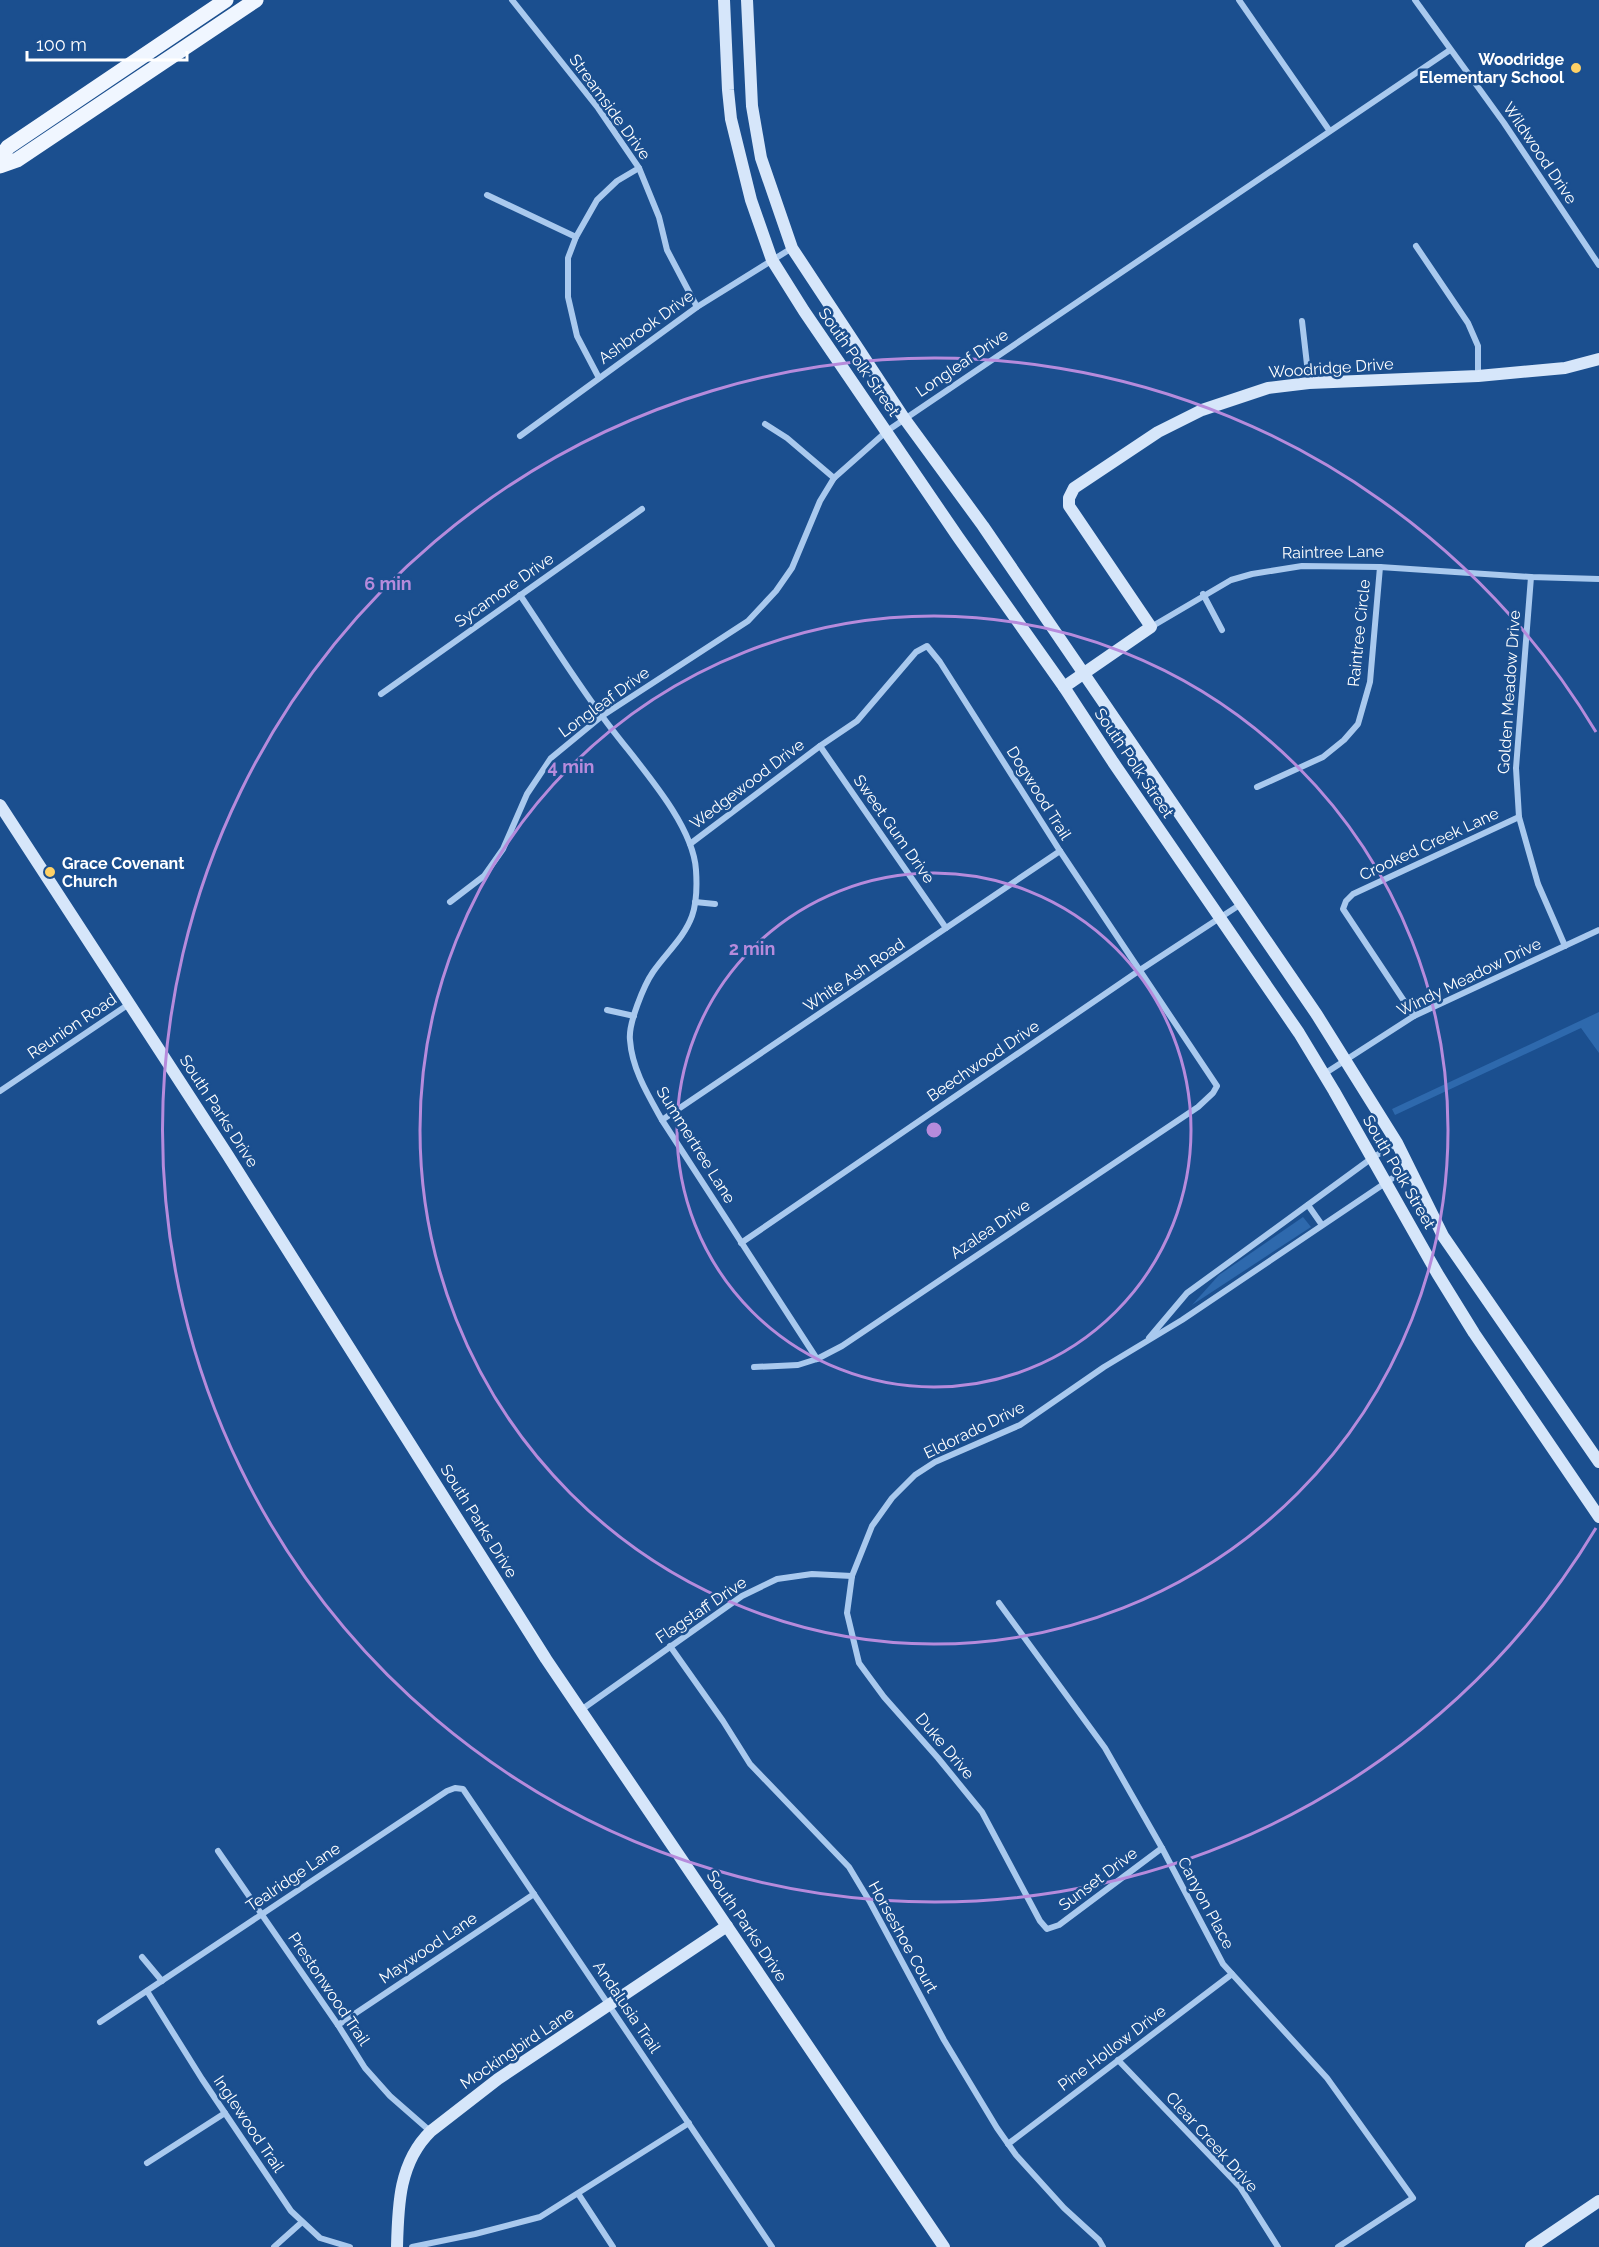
<svg xmlns="http://www.w3.org/2000/svg" width="1599" height="2247" font-family="Raleway,sans-serif">
  <style>
    .green { fill: #2e69ad }
    .lines { fill: none; stroke-linecap: round; stroke-linejoin: round }
    .street { stroke: #a9c9ee; stroke-width: 6 }
    .secondary { stroke: #d6e6fa; stroke-width: 12 }
    .primary { stroke: #f0f6ff; stroke-width: 15 }
    .ring { fill: none; stroke: #b68bdc; stroke-width: 3 }
    .poi-dot { fill: #ffd166; stroke: #1b4f8f; stroke-width: 2 }
    .labels { text-anchor: middle; dominant-baseline: central; stroke-width: 5; stroke-linejoin: round; paint-order: stroke }
    .poi-label { font-size: 16px; font-weight: bold; fill: #fff; stroke: #1b4f8f; text-anchor: end }
    .street-label { font-size: 16px; fill: #fff; stroke: #1b4f8f }
    .centre { fill: #b68bdc; stroke: #1b4f8f; stroke-width: 3 }
    .ring-label { font-size: 18px; text-anchor: middle; font-weight: bold; fill: #b68bdc; stroke: #1b4f8f; stroke-width: 5; stroke-linejoin: round; paint-order: stroke }
  </style>
  <rect width="100%" height="100%" fill="#1b4f8f"/>
  <g class="green">
    <path d="M1599 1012V1053L1581 1028 1395 1115 1392 1109Z"/>
    <path d="M1303 1217 1311 1227 1192 1305 1219 1275Z"/>
  </g>
  <g class="lines">
    <g class="street">
      <path d="M512 0 598 108 639 168 659 217 667 250 697 307"/>
      <path d="M1239 0 1329 130"/>
      <path d="M1415 0 1504 123 1599 265"/>
      <path d="M487 195 576 237"/>
      <path d="M1416 246 1468 323 1478 346V375"/>
      <path d="M1302 321 1309 382"/>
      <path d="M599 378 577 336 568 297V258L576 237 597 200 617 181 639 168"/>
      <path d="M765 424 787 438 834 478"/>
      <path d="M520 436 697 307 792 248"/>
      <path d="M1531 577 1516 768 1519 817 1538 884 1565 946"/>
      <path d="M1203 594 1222 630"/>
      <path d="M520 595C547 635 573 677 602 716 631 757 693 820 696 870 697 885 697 902 692 916 684 938 666 953 653 972 644 985 628 1024 630 1040 632 1069 648 1095 662 1120L817 1359"/>
      <path d="M1151 627 1231 580 1252 574 1302 566 1380 567 1531 577 1599 579"/>
      <path d="M381 694 642 509"/>
      <path d="M820 746 946 928"/>
      <path d="M1257 787 1323 757 1344 740 1358 724 1370 682 1380 567"/>
      <path d="M690 844 820 746 857 721 916 652 927 646 940 662 1060 851 1217 1086 1213 1093 1198 1107 842 1346 817 1359 798 1365 754 1367"/>
      <path d="M450 902 484 876 503 849 527 794 551 758 602 716 748 621 776 591 792 568 820 501 834 478 887 431 1450 50"/>
      <path d="M695 902 715 904"/>
      <path d="M607 1010 634 1016"/>
      <path d="M1414 1016 1343 909 1346 901 1353 894 1519 817"/>
      <path d="M1324 1074 1414 1016 1599 930"/>
      <path d="M0 1091 129 1004"/>
      <path d="M662 1120 1060 851"/>
      <path d="M1308 1205 1322 1225"/>
      <path d="M741 1243 1140 970 1241 904"/>
      <path d="M1149 1338 1187 1293 1372 1158 1397 1143"/>
      <path d="M999 1603 1105 1748 1162 1848 1223 1964 1327 2078 1413 2198 1338 2247"/>
      <path d="M670 1646 723 1721 750 1764 849 1867 870 1902 944 2040 997 2128 1016 2155 1064 2208 1099 2240 1103 2247"/>
      <path d="M581 1710 742 1596 777 1579 812 1574 852 1576"/>
      <path d="M1162 1848 1059 1925 1047 1929 1040 1921 982 1812 938 1758 884 1697 859 1663 847 1613 852 1576 872 1526 892 1498 915 1475 935 1462 1020 1425 1104 1367 1182 1320 1409 1167"/>
      <path d="M218 1851 338 2025 365 2068 390 2096 430 2131"/>
      <path d="M142 1957 162 1981"/>
      <path d="M147 1991 202 2079 291 2211 320 2238 350 2247"/>
      <path d="M100 2022 447 1791 455 1788 463 1789 772 2247"/>
      <path d="M338 2025 534 1894"/>
      <path d="M1118 2060 1240 2187 1278 2247"/>
      <path d="M1008 2144 1232 1974"/>
      <path d="M147 2163 225 2113"/>
      <path d="M579 2195 613 2247"/>
      <path d="M274 2247 302 2222"/>
      <path d="M412 2247 475 2234 540 2217 689 2123"/>
    </g>
    <g class="secondary">
      <path d="M724 0 728 90 731 119 751 200 772 260 804 311 958 537 1064 687 1113 762 1299 1033 1334 1091 1437 1273 1474 1333 1599 1517"/>
      <path d="M747 0 752 106 761 158 792 248 904 418 983 526 1317 1015 1397 1143 1443 1236 1599 1462"/>
      <path d="M1064 687 1151 627 1069 506V498L1074 488 1158 432 1202 410 1268 388 1309 383 1478 376 1565 368 1599 359"/>
      <path d="M0 805 227 1154 546 1659 944 2247"/>
      <path d="M397 2247C398 2205 399 2162 431 2131L498 2079 727 1926"/>
      <path d="M1531 2247 1599 2201"/>
    </g>
    <g class="primary">
      <path d="M0 158 8 147 226 0"/>
      <path d="M0 166 17 160 256 0"/>
    </g>
  </g>
  <g class="ring">
    <circle cx="934" cy="1130" r="257"/>
    <circle cx="934" cy="1130" r="514"/>
    <path d="M1596 1528A772 772 0 1 1 1596 732"/>
  </g>
  <g class="poi-dot">
    <circle cx="1576" cy="68" r="6"/>
    <circle cx="50" cy="872" r="6"/>
  </g>
  <g class="labels">
    <g class="poi-label">
      <text x="1564" y="59">Woodridge<tspan x="1564" dy="18">Elementary School</tspan></text>
      <text x="62" y="863" text-anchor="start">Grace Covenant<tspan x="62" dy="18">Church</tspan></text>
    </g>
    <g class="street-label">
      <text transform="translate(610 107) rotate(54)">Streamside Drive</text>
      <text transform="translate(1540 153) rotate(56)">Wildwood Drive</text>
      <text transform="translate(646 327) rotate(-36)">Ashbrook Drive</text>
      <text transform="translate(859 362) rotate(55)">South Polk Street</text>
      <text transform="translate(962 363) rotate(-34)">Longleaf Drive</text>
      <text transform="translate(1331 368) rotate(-4)">Woodridge Drive</text>
      <text transform="translate(1333 552) rotate(-1)">Raintree Lane</text>
      <text transform="translate(504 590) rotate(-35)">Sycamore Drive</text>
      <text transform="translate(1359 633) rotate(-84)">Raintree Circle</text>
      <text transform="translate(1509 692) rotate(-86)">Golden Meadow Drive</text>
      <text transform="translate(604 702) rotate(-36)">Longleaf Drive</text>
      <text transform="translate(1134 763) rotate(56)">South Polk Street</text>
      <text transform="translate(747 784) rotate(-37)">Wedgewood Drive</text>
      <text transform="translate(1039 793) rotate(58)">Dogwood Trail</text>
      <text transform="translate(894 829) rotate(55)">Sweet Gum Drive</text>
      <text transform="translate(1429 844) rotate(-25)">Crooked Creek Lane</text>
      <text transform="translate(854 975) rotate(-34)">White Ash Road</text>
      <text transform="translate(1469 977) rotate(-26)">Windy Meadow Drive</text>
      <text transform="translate(72 1026) rotate(-34)">Reunion Road</text>
      <text transform="translate(983 1061) rotate(-34)">Beechwood Drive</text>
      <text transform="translate(219 1111) rotate(57)">South Parks Drive</text>
      <text transform="translate(696 1145) rotate(58)">Summertree Lane</text>
      <text transform="translate(1399 1172) rotate(60)">South Polk Street</text>
      <text transform="translate(990 1229) rotate(-34)">Azalea Drive</text>
      <text transform="translate(974 1430) rotate(-26)">Eldorado Drive</text>
      <text transform="translate(479 1521) rotate(58)">South Parks Drive</text>
      <text transform="translate(701 1610) rotate(-34)">Flagstaff Drive</text>
      <text transform="translate(945 1746) rotate(50)">Duke Drive</text>
      <text transform="translate(293 1877) rotate(-34)">Tealridge Lane</text>
      <text transform="translate(1098 1879) rotate(-37)">Sunset Drive</text>
      <text transform="translate(1206 1903) rotate(62)">Canyon Place</text>
      <text transform="translate(747 1926) rotate(56)">South Parks Drive</text>
      <text transform="translate(903 1937) rotate(61)">Horseshoe Court</text>
      <text transform="translate(428 1948) rotate(-34)">Maywood Lane</text>
      <text transform="translate(329 1989) rotate(56)">Prestonwood Trail</text>
      <text transform="translate(627 2007) rotate(56)">Andalusia Trail</text>
      <text transform="translate(517 2048) rotate(-34)">Mockingbird Lane</text>
      <text transform="translate(1112 2048) rotate(-37)">Pine Hollow Drive</text>
      <text transform="translate(249 2124) rotate(56)">Inglewood Trail</text>
      <text transform="translate(1212 2142) rotate(48)">Clear Creek Drive</text>
    </g>
  </g>
  <circle cx="934" cy="1130" r="9" class="centre"/>
  <g class="ring-label">
    <text x="388" y="590">6 min</text>
    <text x="571" y="773">4 min</text>
    <text x="752" y="955">2 min</text>
  </g>
  <path d="M27 51v9h160v-9" fill="none" stroke="#ffffff" stroke-width="3"/>
  <text x="36" y="51" font-size="18" fill="#ffffff" stroke="#1b4f8f" stroke-width="4.5" paint-order="stroke">100 m</text>
</svg>
